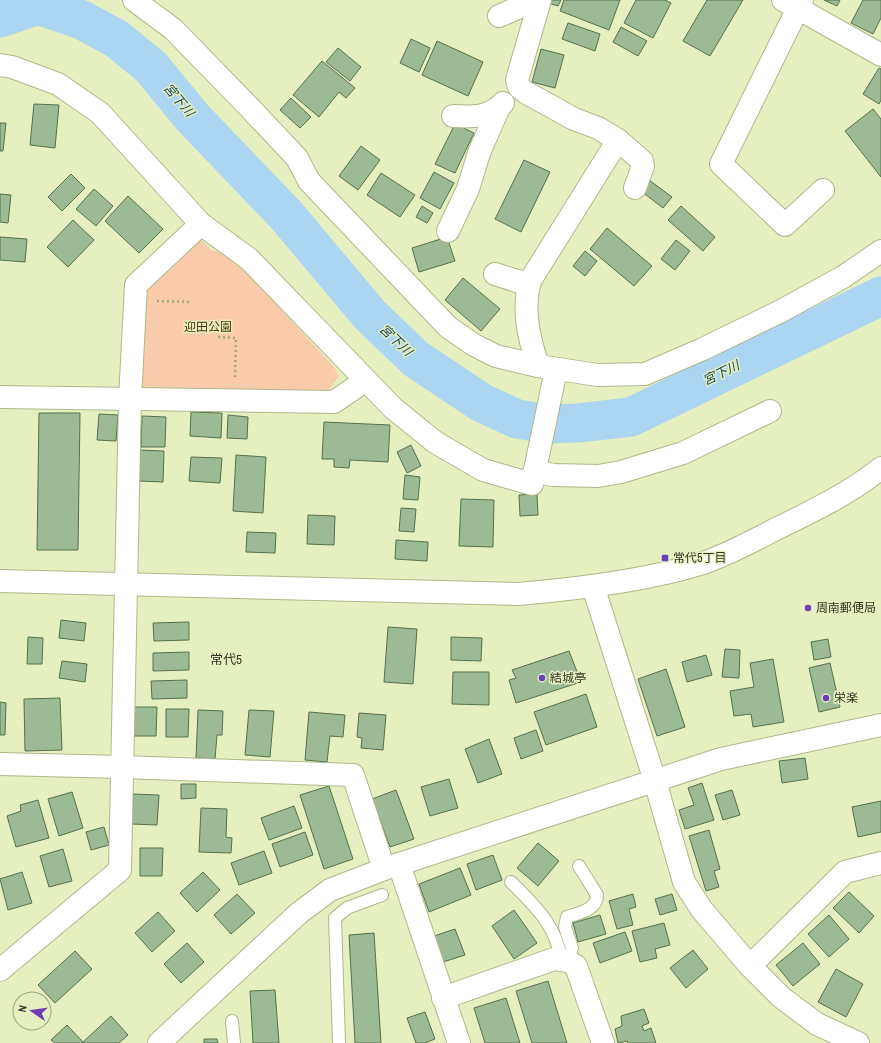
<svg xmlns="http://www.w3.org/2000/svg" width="881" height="1043" font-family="'Archivo Narrow','Noto Sans JP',sans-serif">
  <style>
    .green { fill: #f9cbaa }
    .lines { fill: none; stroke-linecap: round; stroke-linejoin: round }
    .river { stroke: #abd5f0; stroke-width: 39 }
    .building { fill: #9cba93; stroke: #55704c }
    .service-casing { stroke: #aeb88a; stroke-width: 14 }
    .minor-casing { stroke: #aeb88a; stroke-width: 24 }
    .tertiary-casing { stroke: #aeb88a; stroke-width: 24 }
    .path { stroke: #9fa783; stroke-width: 2.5; stroke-dasharray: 2 3; stroke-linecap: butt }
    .service { stroke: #fff; stroke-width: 12 }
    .minor { stroke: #fff; stroke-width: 22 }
    .tertiary { stroke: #fff; stroke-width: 22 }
    .poi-dot { fill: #6e3eb6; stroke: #e5efbf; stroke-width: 1.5 }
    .labels { text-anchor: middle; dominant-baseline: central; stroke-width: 3; stroke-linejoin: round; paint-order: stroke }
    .park-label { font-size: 12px; fill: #583313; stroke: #e5efbf }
    .poi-label { font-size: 12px; fill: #323624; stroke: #e5efbf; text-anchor: start }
    .water-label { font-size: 13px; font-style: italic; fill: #164763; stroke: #e5efbf }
    .neighbourhood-label { font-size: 13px; fill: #323624; stroke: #e5efbf }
  </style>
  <rect width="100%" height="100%" fill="#e5efbf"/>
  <path class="green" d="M198 239 203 242 211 250 222 253 241 266 334 367 339 376 329 390 322 394 148 393 141 386 143 291Z"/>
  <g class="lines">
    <path class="river" d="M0 18 38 5 82 20 117 39 151 67 193 118 286 215 370 315 416 359 482 403 517 419 548 424 578 423 631 417 881 296"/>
  </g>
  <g class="building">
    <path d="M550 0H561L558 6 549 3Z"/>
    <path d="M564 0H620L609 30 560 11Z"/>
    <path d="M636 0H665L671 3 653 38 624 23Z"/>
    <path d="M707 0H743L710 56 683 41Z"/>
    <path d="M824 0H840L837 6Z"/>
    <path d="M863 0H881V18L873 34 851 23Z"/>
    <path d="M568 23 600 34 595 51 562 39Z"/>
    <path d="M621 27 647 41 638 56 613 42Z"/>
    <path d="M411 39 430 48 419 72 400 63Z"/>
    <path d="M437 41 483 62 468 96 422 75Z"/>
    <path d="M338 48 361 67 350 81 326 62Z"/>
    <path d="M541 49 564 55 555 88 532 82Z"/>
    <path d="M322 61 355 88 346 98 339 92 319 117 293 95Z"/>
    <path d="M879 68 881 69V100L879 104 863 94Z"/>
    <path d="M291 98 311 117 300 128 280 110Z"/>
    <path d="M34 104 59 105 55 148 30 145Z"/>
    <path d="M873 109 881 119V177L845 131Z"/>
    <path d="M0 123H6L3 151H0Z"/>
    <path d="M455 124 474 133 455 173 435 164Z"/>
    <path d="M361 146 380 160 358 190 339 176Z"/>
    <path d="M524 160 550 172 521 232 495 219Z"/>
    <path d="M434 172 454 183 440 209 420 198Z"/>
    <path d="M381 173 415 195 400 217 367 195Z"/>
    <path d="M71 174 85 188 62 211 48 197Z"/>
    <path d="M649 180 672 197 663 208 641 191Z"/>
    <path d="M94 189 113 206 96 226 76 209Z"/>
    <path d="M0 194 11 195 8 223 0 222Z"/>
    <path d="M128 196 163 229 139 253 105 221Z"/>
    <path d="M422 206 433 213 427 223 416 217Z"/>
    <path d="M681 206 715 237 703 251 668 220Z"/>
    <path d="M73 220 94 240 68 267 47 247Z"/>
    <path d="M607 228 652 266 634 286 590 249Z"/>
    <path d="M0 237 27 239 25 262 0 260Z"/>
    <path d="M447 237 455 261 419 272 412 248Z"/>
    <path d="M676 240 690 251 675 270 661 259Z"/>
    <path d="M585 251 597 261 585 276 573 266Z"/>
    <path d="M463 278 500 309 481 331 445 300Z"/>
    <path d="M191 412 222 413 221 438 190 436Z"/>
    <path d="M39 413H80L78 550H37Z"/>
    <path d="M99 414 118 415 116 441 97 440Z"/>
    <path d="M228 415 248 417 247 439 227 438Z"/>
    <path d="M142 416 166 417 165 447H141Z"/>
    <path d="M324 422 390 425 388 462 350 460 349 468 334 467V459H322Z"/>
    <path d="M411 445 421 466 407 473 397 452Z"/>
    <path d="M140 450 164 451 163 482 139 481Z"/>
    <path d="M236 455 266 457 263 513 233 511Z"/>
    <path d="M191 457 222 458 220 483 189 481Z"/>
    <path d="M405 475 420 477 418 500 403 499Z"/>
    <path d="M537 494 538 515 520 516 519 495Z"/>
    <path d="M461 499 494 500 493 547 459 546Z"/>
    <path d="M401 508 416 509 414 532 399 531Z"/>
    <path d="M308 515 335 516 334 545 307 544Z"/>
    <path d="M247 532 276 533 275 553 246 552Z"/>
    <path d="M396 540 428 542 427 561 395 559Z"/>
    <path d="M61 620 86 623 84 641 59 638Z"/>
    <path d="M189 622V640L154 641 153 623Z"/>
    <path d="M388 627 417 629 413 684 384 682Z"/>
    <path d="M28 637 43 638 42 664H27Z"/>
    <path d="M451 637 482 638 481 661 451 660Z"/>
    <path d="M828 639 831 657 814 660 811 642Z"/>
    <path d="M725 649 740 650 739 678 722 677Z"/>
    <path d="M569 651 581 682 516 703 509 680 516 678 512 670Z"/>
    <path d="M189 652V670L153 671V653Z"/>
    <path d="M706 655 712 675 687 682 682 662Z"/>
    <path d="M773 659 784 722 753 727 751 714 734 716 730 691 754 687 750 663Z"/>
    <path d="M62 661 87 664 85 682 59 678Z"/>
    <path d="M830 663 840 707 819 712 809 668Z"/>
    <path d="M666 669 685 727 657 736 638 679Z"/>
    <path d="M453 672H489V705L452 704Z"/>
    <path d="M187 680V698L152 699 151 681Z"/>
    <path d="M586 694 597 727 546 745 534 712Z"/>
    <path d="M60 698 62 750 25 751 24 699Z"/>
    <path d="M0 702 6 703 5 735H0Z"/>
    <path d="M134 707H157L156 736H134Z"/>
    <path d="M166 709H189L188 737H166Z"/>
    <path d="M198 710 223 711 222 735H217L215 759 196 758Z"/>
    <path d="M249 710 274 711 270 757 245 755Z"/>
    <path d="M309 712 345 715 343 737 330 736 327 762 305 760Z"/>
    <path d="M359 713 386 715 383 750 361 748 362 738 357 737Z"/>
    <path d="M536 730 543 751 521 759 514 738Z"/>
    <path d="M489 739 502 774 478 783 465 749Z"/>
    <path d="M805 758 808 779 782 783 779 761Z"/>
    <path d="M449 779 458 808 430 816 421 787Z"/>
    <path d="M702 783 714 820 685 829 679 810 694 805 688 788Z"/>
    <path d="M181 784H196V798L181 799Z"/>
    <path d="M329 786 353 859 324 869 300 795Z"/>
    <path d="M396 790 414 839 390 847 372 799Z"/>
    <path d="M732 790 740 815 723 820 715 795Z"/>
    <path d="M72 792 83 828 59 836 48 799Z"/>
    <path d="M133 794 159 795 157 825 132 824Z"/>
    <path d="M38 800 49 838 16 847 7 816 21 811 20 805Z"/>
    <path d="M881 801V832L858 837 852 807Z"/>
    <path d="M294 806 302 828 269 840 261 818Z"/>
    <path d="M201 808 227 809 226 837 232 838 231 853 199 852Z"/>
    <path d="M104 827 109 845 91 850 86 832Z"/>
    <path d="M709 830 720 869 714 871 719 887 706 891 689 836Z"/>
    <path d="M305 832 313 855 280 867 272 844Z"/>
    <path d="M538 843 559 861 538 886 517 868Z"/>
    <path d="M140 848H163L162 876H140Z"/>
    <path d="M63 849 72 881 49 887 40 856Z"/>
    <path d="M264 851 272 873 239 885 231 863Z"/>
    <path d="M493 855 502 880 476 890 467 864Z"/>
    <path d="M460 868 471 895 429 912 419 884Z"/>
    <path d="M22 872 32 903 8 910 0 879Z"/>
    <path d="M203 872 220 890 197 912 180 893Z"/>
    <path d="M849 892 874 916 859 933 833 908Z"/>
    <path d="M237 894 255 913 231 934 214 915Z"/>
    <path d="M633 894 636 907 629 909 633 925 617 929 609 901Z"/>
    <path d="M672 894 677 910 660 915 655 899Z"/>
    <path d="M514 910 537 943 514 959 492 926Z"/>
    <path d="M158 912 175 931 152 952 135 933Z"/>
    <path d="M600 915 606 934 578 942 573 923Z"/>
    <path d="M829 915 849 939 829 957 808 934Z"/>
    <path d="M664 923 670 945 655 949 657 958 640 962 632 931Z"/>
    <path d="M455 929 465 955 440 963 431 937Z"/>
    <path d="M625 932 632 951 600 963 593 943Z"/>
    <path d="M374 933 381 1043H355L349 935Z"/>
    <path d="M187 943 204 962 181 983 164 964Z"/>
    <path d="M803 943 820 964 793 986 776 965Z"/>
    <path d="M693 950 708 969 686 988 670 968Z"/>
    <path d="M75 951 92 969 55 1003 38 985Z"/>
    <path d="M836 969 863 984 846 1017 818 1002Z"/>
    <path d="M548 981 567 1043H532L516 991Z"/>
    <path d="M275 990 279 1043H253L250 991Z"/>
    <path d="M506 998 520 1043H485L474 1008Z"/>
    <path d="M644 1009 649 1023 642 1026 644 1031 651 1028 656 1043H628L627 1041 618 1043 615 1029 622 1026 621 1016Z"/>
    <path d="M425 1012 435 1039 425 1043H416L407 1018Z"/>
    <path d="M111 1016 128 1035 119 1043H55L51 1040 67 1025 83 1042Z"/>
    <path d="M204 1039H217L218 1043H204Z"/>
  </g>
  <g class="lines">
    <defs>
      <g id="service">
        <path d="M511 882C534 905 557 926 561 960"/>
        <path d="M568 961 572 948 565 927 567 917C579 913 597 910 597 895L579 866"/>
        <path d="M232 1021 234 1043"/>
        <path d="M339 1043 335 918 347 908 382 895"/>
      </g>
      <g id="minor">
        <path d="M134 0 173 29 249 107 297 158 309 181 448 327 474 345 496 356 538 366 598 375 645 374 703 349 781 311 843 277 881 251"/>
        <path d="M540 0 517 80 519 87 525 92 574 119 598 128 618 140 642 161 643 166 635 188"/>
        <path d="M783 0 881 55"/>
        <path d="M802 0 721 164 785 225 823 190"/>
        <path d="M499 16 536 0"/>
        <path d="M0 65 12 67 58 84 100 113 201 224 249 259 393 408 435 442 483 470 532 484 556 370"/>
        <path d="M453 116C472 117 489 118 503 103"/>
        <path d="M448 231 468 189 479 153 499 107"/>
        <path d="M495 274 520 282 530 281"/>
        <path d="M538 366C529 339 522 309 530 281L618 140"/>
        <path d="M0 397 334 402 366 380"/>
        <path d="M534 472 554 475 598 476 621 472 683 453 770 411"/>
        <path d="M593 586 655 781 684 882 702 910 750 966 781 997 817 1024 858 1043"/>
        <path d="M0 764 122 767 353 775 384 869"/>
        <path d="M399 864 459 1043"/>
        <path d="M750 966 845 872 881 863"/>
        <path d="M0 970 120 870 130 399 136 285 201 224"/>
        <path d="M443 998 554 959 568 961 576 966 603 1043"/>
      </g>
      <g id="tertiary">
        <path d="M0 581 518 594C577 589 646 581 703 563 727 555 751 542 774 530 811 512 849 494 881 468"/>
        <path d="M159 1043 299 913 330 890 384 869 721 759 881 725"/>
      </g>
    </defs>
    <use href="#service" class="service-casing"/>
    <use href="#minor" class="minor-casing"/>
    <use href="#tertiary" class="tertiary-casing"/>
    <g class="path">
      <path d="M157 301 190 302"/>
      <path d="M218 337 236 338 235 380"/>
    </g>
    <use href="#service" class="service"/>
    <use href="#minor" class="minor"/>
    <use href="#tertiary" class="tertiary"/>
  </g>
  <g class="poi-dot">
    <rect x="661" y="554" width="8" height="8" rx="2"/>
    <circle cx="808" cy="608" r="4"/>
    <circle cx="542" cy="678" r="4"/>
    <circle cx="826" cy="698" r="4"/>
  </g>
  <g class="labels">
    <g class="park-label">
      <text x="208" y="327">迎田公園</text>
    </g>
    <g class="poi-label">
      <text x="673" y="558">常代5丁目</text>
      <text x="816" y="608">周南郵便局</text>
      <text x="550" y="678">結城亭</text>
      <text x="834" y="698">栄楽</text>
    </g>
    <g class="water-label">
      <text transform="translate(179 100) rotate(50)">宮下川</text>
      <text transform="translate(396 340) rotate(44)">宮下川</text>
      <text transform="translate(721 373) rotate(-26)">宮下川</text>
    </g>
    <g class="neighbourhood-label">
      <text x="226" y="659">常代5</text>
    </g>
  </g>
  <g transform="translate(32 1011) rotate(283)"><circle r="19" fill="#e5efbf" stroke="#9da581"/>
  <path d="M0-3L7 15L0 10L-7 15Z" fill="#6e3eb6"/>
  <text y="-6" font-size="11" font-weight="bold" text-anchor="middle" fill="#323624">N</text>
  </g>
</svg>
